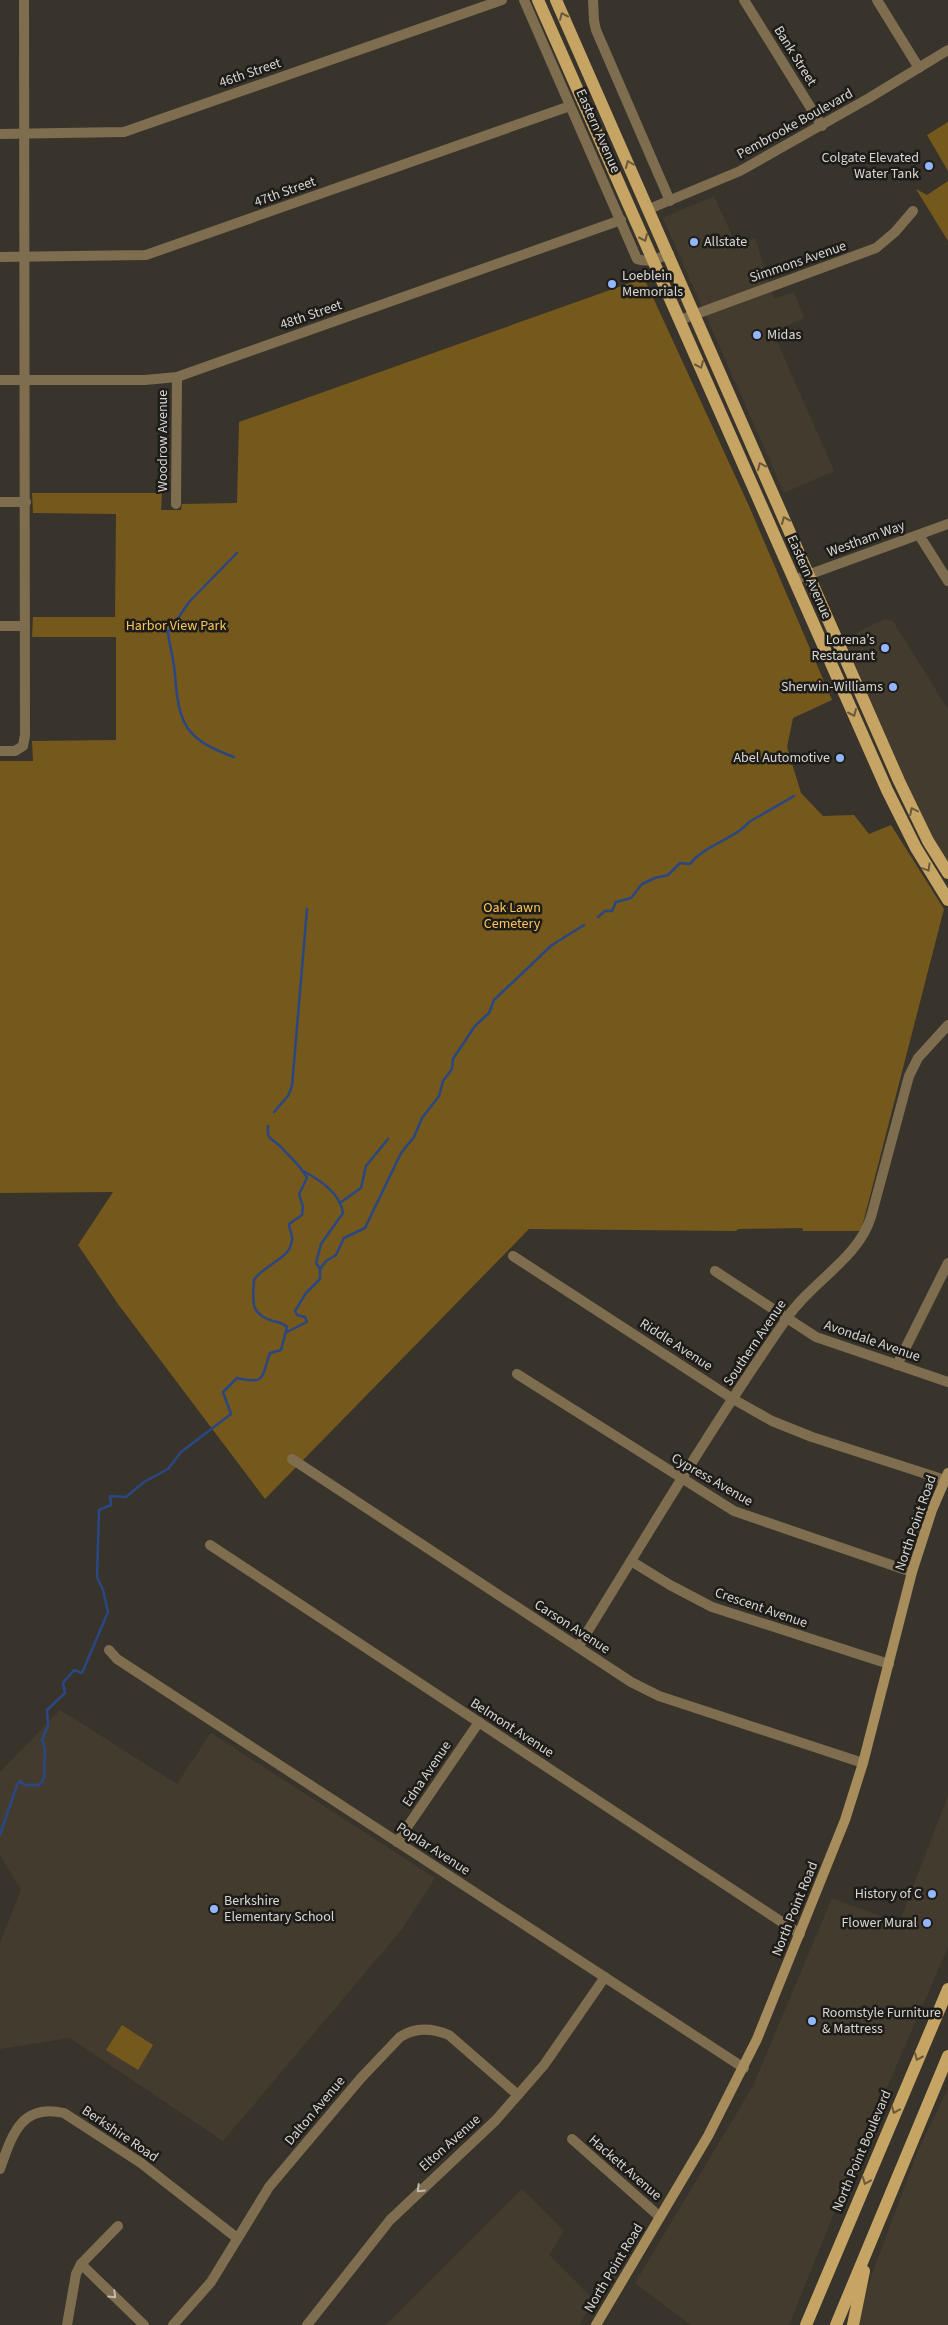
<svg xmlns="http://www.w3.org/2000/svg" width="948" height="2325" font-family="'Source Sans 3',sans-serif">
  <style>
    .built { fill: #433c2e }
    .green { fill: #75581c }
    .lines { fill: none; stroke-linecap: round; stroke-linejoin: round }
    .stream { stroke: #2a4784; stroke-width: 2.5 }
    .street { stroke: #7e6d4f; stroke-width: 10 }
    .secondary { stroke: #a78d5c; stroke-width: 10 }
    .primary { stroke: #c6a464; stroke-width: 12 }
    .oneway { stroke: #6a593a }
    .oneway2 { stroke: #c2bcb0 }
    .poi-dot { fill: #93b7fd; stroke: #1e1c18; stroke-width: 2 }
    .labels { text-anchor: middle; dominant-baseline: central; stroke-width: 5; stroke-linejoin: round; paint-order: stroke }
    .street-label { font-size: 14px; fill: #d9d6d1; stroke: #1e1c18 }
    .poi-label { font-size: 14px; fill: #d9d6d1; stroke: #1e1c18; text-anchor: end }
    .park-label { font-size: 14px; fill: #fac559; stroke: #1e1c18 }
  </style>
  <rect width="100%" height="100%" fill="#38342c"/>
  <g class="built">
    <path d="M714 196 736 244 755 238 774 299 794 292 804 318 773 332 834 471 784 493 663 218Z"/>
    <path d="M885 619 893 621 948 709V863L934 844 904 781 844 638Z"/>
    <path d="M60 1710 177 1784 211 1733 435 1878 402 1929 223 2141 70 2038 0 2049V1943L21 1890 0 1855V1772Z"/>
    <path d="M948 1796V1947L855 2161 789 2325H691L635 2283 753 2086 832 1898 899 1923Z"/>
    <path d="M948 2088V2325H846L858 2312 918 2151Z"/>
    <path d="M522 2189 564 2231 549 2255 594 2300 579 2325H386Z"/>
  </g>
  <g class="green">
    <path d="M948 122V171L927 135Z"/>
    <path d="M948 181V241L916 189 927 195Z"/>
    <path d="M644 278 749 506 832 700 793 718 787 747 801 793 823 816 854 815 869 834 891 825 944 909 861 1231H803L802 1228 738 1229 736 1231 529 1229 265 1499 118 1304 78 1245 113 1192 0 1193V761H33L32 741 116 740V637H32L33 617H115L116 514 33 513 32 493H162L161 510H181L182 504 237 503 239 422Z"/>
    <path d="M122 2025 153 2045 138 2070 106 2050Z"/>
  </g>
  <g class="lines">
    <g class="stream">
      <path d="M165 629 168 633"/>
      <path d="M234 757C185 739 179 725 175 675 174 661 170 647 168 633L189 602 237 553"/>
      <path d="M598 917 605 911H612L616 902 631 898 642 884 655 878 668 875 680 863 690 864C703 846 735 839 749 822L794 796"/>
      <path d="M274 1112 288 1096 292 1086 307 909"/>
      <path d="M341 1202 361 1188 366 1166 388 1139"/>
      <path d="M320 1269 326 1261 336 1255 344 1238 365 1228 401 1153 414 1137 422 1118 439 1096 443 1081 452 1069 453 1059 475 1026 489 1013 494 1000 552 945 584 925"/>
      <path d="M287 1332 307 1322 305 1317 297 1315 295 1311 306 1293 320 1279V1269L316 1263 321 1244 343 1213C340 1193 320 1180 303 1171"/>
      <path d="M0 1835 17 1785 20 1781 25 1785H39L44 1778 45 1750 42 1740 48 1726 47 1710 65 1693 63 1683 74 1670 82 1673 108 1612 103 1590 97 1577 99 1510 111 1505 110 1496 126 1497 144 1482 168 1469 181 1452 231 1414 223 1392 237 1378C268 1385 261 1376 270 1353L281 1350 287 1327C283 1323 279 1322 273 1321 249 1314 253 1301 254 1280 263 1265 291 1259 292 1240 293 1234 289 1230 289 1224L302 1215 303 1207 299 1194 307 1178C302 1167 289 1156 281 1147 274 1139 266 1141 268 1126"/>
    </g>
    <g class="street">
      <path d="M524 0 637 259C649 263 657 259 669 254"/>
      <path d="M593 0 594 21 596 30 670 201"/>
      <path d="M744 0 822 126"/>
      <path d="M877 0 919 68"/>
      <path d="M0 134 124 132 502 0"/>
      <path d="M649 209 740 171 869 98 948 50"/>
      <path d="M0 257 146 255 570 106"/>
      <path d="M680 320 876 248 895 232 913 211"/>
      <path d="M0 380H145L177 377 621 220"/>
      <path d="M0 502H26"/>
      <path d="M176 504 177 377"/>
      <path d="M919 535 948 581"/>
      <path d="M794 580 948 524"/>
      <path d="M0 626H25"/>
      <path d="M0 751H15L23 746 25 735 24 0"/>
      <path d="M513 1256 733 1399 772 1421 812 1437 945 1480"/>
      <path d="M715 1271 816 1337 948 1382"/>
      <path d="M897 1365 948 1263"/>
      <path d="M517 1374 734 1511 912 1572"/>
      <path d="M292 1459 631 1682 659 1696 863 1763"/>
      <path d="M210 1545 800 1934"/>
      <path d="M631 1561 670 1585 712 1607 889 1664"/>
      <path d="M578 1647C646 1537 713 1424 787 1318 811 1282 858 1259 871 1217L909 1076 918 1058 948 1025"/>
      <path d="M109 1650 117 1659 744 2068"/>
      <path d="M397 1842 479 1722"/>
      <path d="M572 2139 660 2217"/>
      <path d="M0 2169C12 2135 21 2103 64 2113L141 2163 237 2238"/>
      <path d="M81 2264 144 2325"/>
      <path d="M67 2325 76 2274 81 2264 118 2226"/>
      <path d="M173 2325 211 2282 269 2187 361 2078 400 2037C415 2027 432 2028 449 2035L518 2095"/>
      <path d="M307 2325 390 2220 496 2120 544 2065 605 1977"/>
    </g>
    <path class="secondary" d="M596 2325 708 2136 757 2039 845 1820 863 1763 912 1572 932 1510 948 1473"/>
    <g class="primary">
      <path d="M538 0 887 790 916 848 948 900"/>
      <path d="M556 0 899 781 928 841 948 873"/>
      <path d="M806 2325 948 1989"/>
      <path d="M836 2325 948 2056"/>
      <path d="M853 2325 864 2271"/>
    </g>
  </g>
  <defs><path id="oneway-chevron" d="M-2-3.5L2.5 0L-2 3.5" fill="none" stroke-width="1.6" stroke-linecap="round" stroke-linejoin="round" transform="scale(1.25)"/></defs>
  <g class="oneway">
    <use href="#oneway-chevron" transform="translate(563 16) rotate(-114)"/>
    <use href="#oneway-chevron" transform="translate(629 164) rotate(-113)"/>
    <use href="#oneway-chevron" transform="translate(644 238) rotate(66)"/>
    <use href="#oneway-chevron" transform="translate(700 365) rotate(66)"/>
    <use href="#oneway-chevron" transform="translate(761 466) rotate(-114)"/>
    <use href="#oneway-chevron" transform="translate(785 520) rotate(-114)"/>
    <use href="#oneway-chevron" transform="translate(853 713) rotate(66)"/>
    <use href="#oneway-chevron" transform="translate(913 811) rotate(-116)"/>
    <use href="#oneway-chevron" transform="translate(927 868) rotate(59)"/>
    <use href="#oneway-chevron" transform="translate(918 2057) rotate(114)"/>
    <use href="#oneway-chevron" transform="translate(895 2110) rotate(113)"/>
    <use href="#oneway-chevron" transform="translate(866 2181) rotate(112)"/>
  </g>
  <g class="oneway2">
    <use href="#oneway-chevron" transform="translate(420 2189) rotate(136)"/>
    <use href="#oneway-chevron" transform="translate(113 2295) rotate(44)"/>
  </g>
  <g class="poi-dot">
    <circle cx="929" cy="166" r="5"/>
    <circle cx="694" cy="242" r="5"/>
    <circle cx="612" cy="284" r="5"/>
    <circle cx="757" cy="335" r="5"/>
    <circle cx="885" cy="648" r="5"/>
    <circle cx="893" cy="687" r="5"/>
    <circle cx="840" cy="758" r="5"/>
    <circle cx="932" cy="1894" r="5"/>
    <circle cx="214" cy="1909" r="5"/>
    <circle cx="927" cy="1923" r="5"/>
    <circle cx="812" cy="2021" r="5"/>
  </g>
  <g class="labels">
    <g class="street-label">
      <text transform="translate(795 56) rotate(58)">Bank Street</text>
      <text transform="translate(250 73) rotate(-19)">46th Street</text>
      <text transform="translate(795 124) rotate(-29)">Pembrooke Boulevard</text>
      <text transform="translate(598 131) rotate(66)">Eastern Avenue</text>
      <text transform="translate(285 192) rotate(-20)">47th Street</text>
      <text transform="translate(798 262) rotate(-19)">Simmons Avenue</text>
      <text transform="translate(311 315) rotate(-19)">48th Street</text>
      <text transform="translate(163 441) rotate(-90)">Woodrow Avenue</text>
      <text transform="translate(866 539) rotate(-20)">Westham Way</text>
      <text transform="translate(809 577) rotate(66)">Eastern Avenue</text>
      <text transform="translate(872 1341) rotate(19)">Avondale Avenue</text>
      <text transform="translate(755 1343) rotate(-56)">Southern Avenue</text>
      <text transform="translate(676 1345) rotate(33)">Riddle Avenue</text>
      <text transform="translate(712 1480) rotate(30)">Cypress Avenue</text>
      <text transform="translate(916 1523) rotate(-71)">North Point Road</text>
      <text transform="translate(761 1608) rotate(19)">Crescent Avenue</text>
      <text transform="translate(572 1627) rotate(33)">Carson Avenue</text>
      <text transform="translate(512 1728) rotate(33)">Belmont Avenue</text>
      <text transform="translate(427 1774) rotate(-56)">Edna Avenue</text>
      <text transform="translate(433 1849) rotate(33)">Poplar Avenue</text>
      <text transform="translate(795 1909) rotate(-68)">North Point Road</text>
      <text transform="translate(315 2111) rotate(-50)">Dalton Avenue</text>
      <text transform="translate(120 2134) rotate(34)">Berkshire Road</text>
      <text transform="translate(450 2143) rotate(-42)">Elton Avenue</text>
      <text transform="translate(862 2151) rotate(-67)">North Point Boulevard</text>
      <text transform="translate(625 2168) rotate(41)">Hackett Avenue</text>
      <text transform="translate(614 2268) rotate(-59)">North Point Road</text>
    </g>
    <g class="poi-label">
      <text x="919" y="158">Colgate Elevated<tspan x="919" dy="16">Water Tank</tspan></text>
      <text x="704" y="242" text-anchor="start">Allstate</text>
      <text x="622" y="276" text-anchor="start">Loeblein<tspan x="622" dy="16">Memorials</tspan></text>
      <text x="767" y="335" text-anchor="start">Midas</text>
      <text x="875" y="640">Lorena’s<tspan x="875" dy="16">Restaurant</tspan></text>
      <text x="883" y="687">Sherwin-Williams</text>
      <text x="830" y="758">Abel Automotive</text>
      <text x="922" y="1894">History of C</text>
      <text x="224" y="1901" text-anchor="start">Berkshire<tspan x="224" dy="16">Elementary School</tspan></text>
      <text x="917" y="1923">Flower Mural</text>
      <text x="822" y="2013" text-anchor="start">Roomstyle Furniture<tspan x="822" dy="16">&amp; Mattress</tspan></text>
    </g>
    <g class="park-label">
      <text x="176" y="626">Harbor View Park</text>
      <text x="512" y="908">Oak Lawn<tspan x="512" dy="16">Cemetery</tspan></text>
    </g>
  </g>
</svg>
